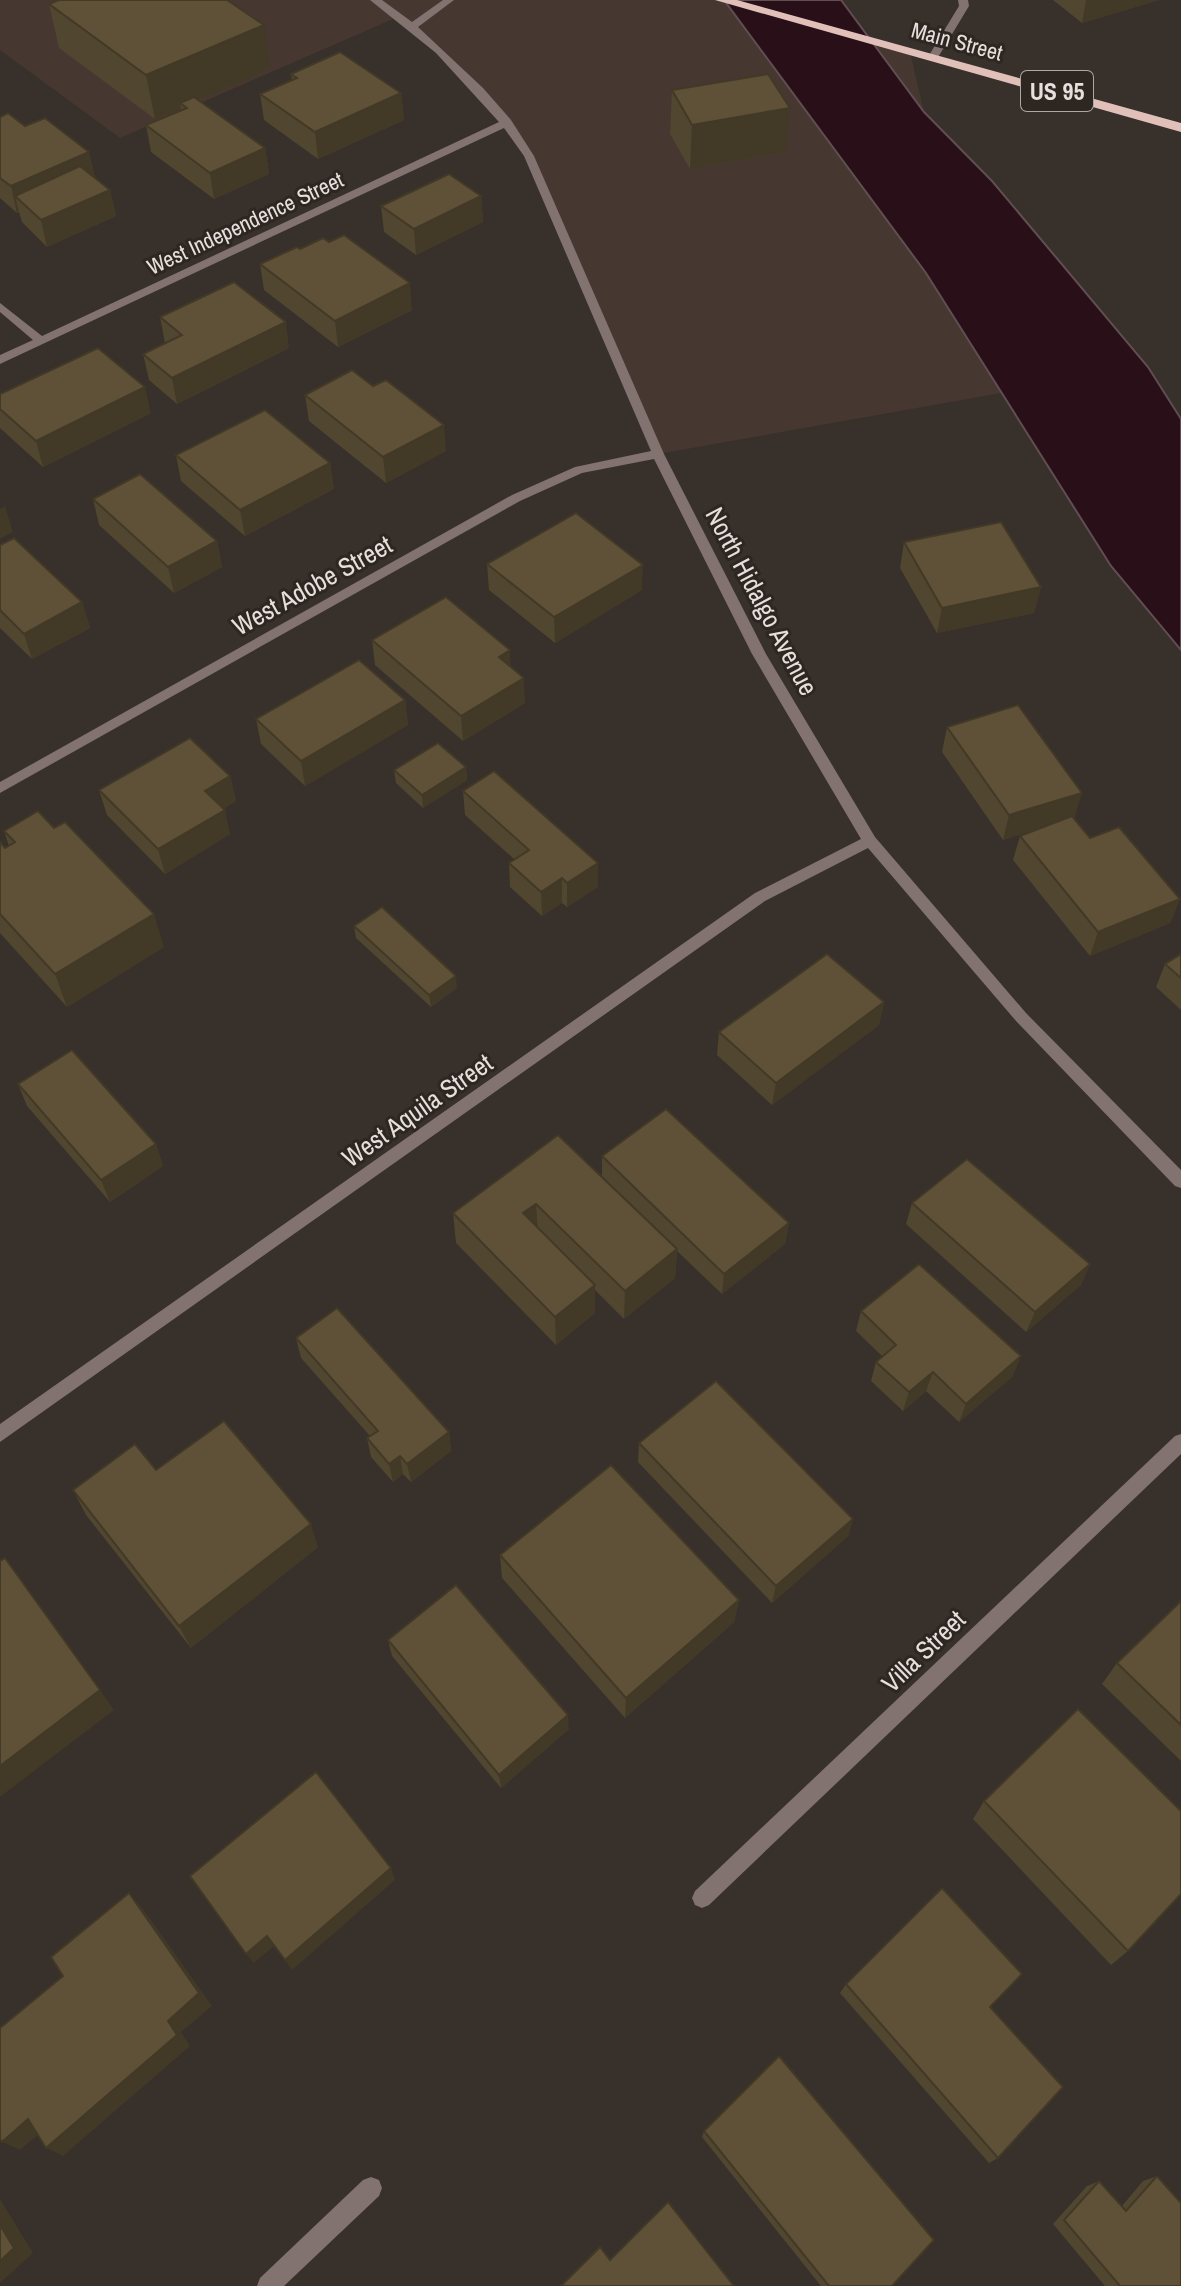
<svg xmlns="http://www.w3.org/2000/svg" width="1181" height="2286" font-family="'Archivo Narrow',sans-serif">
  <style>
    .built { fill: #463830 }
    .water { fill: #280f18; stroke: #614e53; stroke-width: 2 }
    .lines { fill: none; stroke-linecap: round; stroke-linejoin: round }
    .minor { fill: #827270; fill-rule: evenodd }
    .trunk { fill: #e2c0ba; fill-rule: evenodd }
    .wall { fill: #51462f }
    .shaded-wall { fill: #423926 }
    .building { fill: #5e5137; stroke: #423926; stroke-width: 2 }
    .labels { text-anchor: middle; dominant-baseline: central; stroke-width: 6; stroke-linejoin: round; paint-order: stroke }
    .far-street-label { font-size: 22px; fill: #e5e0dd; stroke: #2d2621 }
    .shield { fill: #2d2621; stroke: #aea8a5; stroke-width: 2 }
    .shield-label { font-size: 24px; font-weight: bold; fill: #e5e0dd }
    .street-label { font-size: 26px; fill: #e5e0dd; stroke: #2d2621 }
  </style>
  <rect width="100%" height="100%" fill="#38302b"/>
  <path class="built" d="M0 0H724L910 52 924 112 992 181 1148 367 658 454 529 156 507 122 400 16 120 138 0 50Z"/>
  <path class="water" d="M724 0H841L924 112 992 181 1148 367 1181 419V650L1111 566 926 273Z"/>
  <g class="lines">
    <g class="minor">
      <path d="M370 0H382L412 22 443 0H454L418 27 483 88 511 120 534 156 664 454 766 654 875 837 1026 1013 1181 1170V1188L1175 1186 1016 1021 868 848 765 901 0 1442V1424L755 893 861 839 752 654 654 459 582 473 520 501 0 793V782L512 495 575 467 651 451 524 156 504 128 0 364V355L33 340 0 312V303L42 336 499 122 436 53Z"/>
      <path d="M958 0H968L969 6 937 59H929L928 57 959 6Z"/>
      <path d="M1181 1434V1454L709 1905 702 1908 695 1905 692 1898 695 1891 1175 1436Z"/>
      <path d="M371 2177 379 2180 382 2188 379 2196 284 2286H257L260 2278 363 2180Z"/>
    </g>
    <path class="trunk" d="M715 0H737L1181 123V132Z"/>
  </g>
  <g class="wall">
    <path d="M1053 0H1159L1082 23Z"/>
    <path d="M49 4 270 69 199 100 265 148 269 174 214 199 151 152 146 125 181 110V108L155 119 59 48Z"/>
    <path d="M291 74 401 93 404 120 318 159 264 120 260 94 292 80Z"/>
    <path d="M672 90 786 152 690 169 670 134Z"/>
    <path d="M0 117 89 152 95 178 110 190 116 216 47 247 22 222 19 212 17 213 0 198Z"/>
    <path d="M481 196 483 222 416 255 384 232 381 206Z"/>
    <path d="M300 249 412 310 338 347 264 290 260 264Z"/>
    <path d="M160 317 289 348 177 404 149 380 143 354 165 343Z"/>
    <path d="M0 394 151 413 43 467 0 428Z"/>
    <path d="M305 395 446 451 386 483 309 421Z"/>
    <path d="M176 455 330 463 334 489 245 536 181 481Z"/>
    <path d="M93 499 217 541 222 567 174 593 99 525Z"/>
    <path d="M904 542 1041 587 1034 613 937 633 900 568Z"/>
    <path d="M0 545 82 602 90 628 32 659 0 628Z"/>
    <path d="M487 564 642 590 555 643 489 590Z"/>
    <path d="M372 640 511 667 525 703 463 741 375 665Z"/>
    <path d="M405 700 408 725 305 786 261 744 256 719Z"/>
    <path d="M947 727 1075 817 1074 818 1090 838 1180 899 1170 923 1090 956 1013 860 1020 836 1039 828 1003 840 942 752Z"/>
    <path d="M466 767 467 780 423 808 396 783 394 770Z"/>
    <path d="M230 776 236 801 223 809 230 834 165 874 107 815 99 790Z"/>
    <path d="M463 791 598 863V887L567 907 562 903 542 916 510 887 509 863 514 859 465 815Z"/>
    <path d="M54 828 164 947 67 1007 0 933V842L5 848 9 846 4 831Z"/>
    <path d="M354 926 457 988 431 1007 356 938Z"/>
    <path d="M1181 954V1010L1156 987 1165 964Z"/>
    <path d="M884 1002 879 1025 772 1105 717 1055 719 1032Z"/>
    <path d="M18 1084 156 1144 163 1166 110 1202 27 1106Z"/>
    <path d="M602 1156 789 1223 785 1244 722 1294 677 1251 675 1278 624 1319 595 1290V1313L556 1345 456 1243 453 1213 602 1177Z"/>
    <path d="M912 1203 1090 1264 1081 1285 1026 1332 906 1224Z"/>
    <path d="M861 1311 1013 1376 959 1422 926 1391 903 1411 871 1381 876 1362 882 1356 856 1331Z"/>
    <path d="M296 1338 449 1432 451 1451 411 1482 403 1474 393 1482 371 1457 367 1438 370 1436 301 1358Z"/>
    <path d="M639 1443 853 1519 848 1536 772 1603 638 1462Z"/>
    <path d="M156 1470 318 1547 191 1648 86 1515 73 1490Z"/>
    <path d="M500 1555 739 1600 734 1622 625 1718 502 1578Z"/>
    <path d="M1181 1601V1761L1102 1684 1117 1663Z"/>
    <path d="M388 1640 569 1729 501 1788 392 1656Z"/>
    <path d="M984 1801 1128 1951 1111 1965 973 1819Z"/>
    <path d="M846 1984 990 2007 998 2158 989 2163 840 1993Z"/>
    <path d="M704 2131 892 2286H821L702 2137Z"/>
    <path d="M1157 2176 1181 2286H1105L1053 2224 1087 2186 1099 2181 1122 2206 1143 2181Z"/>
  </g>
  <g class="shaded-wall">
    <path d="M1086 0H1159L1082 23Z"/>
    <path d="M264 25 270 69 185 106 180 103 181 108 155 119 146 75Z"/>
    <path d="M401 93 404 120 318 159 315 132Z"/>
    <path d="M790 108 786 152 690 169 692 125Z"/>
    <path d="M265 148 269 174 214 199 210 173Z"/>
    <path d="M89 152 95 178 15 196 19 212 17 213 11 186Z"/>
    <path d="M110 190 116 216 47 247 41 220Z"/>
    <path d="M481 196 483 222 416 255 414 229Z"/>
    <path d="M410 283 412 310 338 347 335 321Z"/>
    <path d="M286 322 289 348 177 404 172 378Z"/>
    <path d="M145 387 151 413 43 467 36 441Z"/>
    <path d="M444 425 446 451 386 483 383 457Z"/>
    <path d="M330 463 334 489 245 536 240 510Z"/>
    <path d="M5 506 13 532 0 539V509Z"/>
    <path d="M217 541 222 567 174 593 168 567Z"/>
    <path d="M643 565 642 590 555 643 554 617Z"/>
    <path d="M1041 587 1034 613 937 633 942 608Z"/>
    <path d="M82 602 90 628 32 659 24 634Z"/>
    <path d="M510 650 511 675 499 657Z"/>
    <path d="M524 678 525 703 463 741 461 716Z"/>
    <path d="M405 700 408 725 305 786 301 761Z"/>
    <path d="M466 767 467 780 423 808 422 795Z"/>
    <path d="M230 776 236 801 211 816 205 791Z"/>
    <path d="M1082 793 1075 817 1003 840 1009 815Z"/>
    <path d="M225 810 230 834 165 874 158 849Z"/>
    <path d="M598 863V887L567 907V883Z"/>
    <path d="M562 878V903L542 916 541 892Z"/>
    <path d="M1180 899 1170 923 1090 956 1098 932Z"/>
    <path d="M154 914 164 947 67 1007 55 974Z"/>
    <path d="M456 976 457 988 431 1007 429 995Z"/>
    <path d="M884 1002 879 1025 772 1105 776 1083Z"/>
    <path d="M156 1144 163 1166 110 1202 101 1180Z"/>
    <path d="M536 1204 538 1233 523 1213Z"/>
    <path d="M789 1223 785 1244 722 1294 724 1274Z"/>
    <path d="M677 1249 675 1278 624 1319 625 1291Z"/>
    <path d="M1090 1264 1081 1285 1026 1332 1035 1312Z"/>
    <path d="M595 1285V1313L556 1345 555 1317Z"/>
    <path d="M1021 1356 1013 1376 959 1422 966 1404Z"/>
    <path d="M933 1372 926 1391 903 1411 909 1392Z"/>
    <path d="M449 1432 451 1451 411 1482 407 1464Z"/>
    <path d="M400 1456 403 1474 393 1482 389 1464Z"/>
    <path d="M853 1519 848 1536 772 1603 776 1586Z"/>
    <path d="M311 1524 318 1547 191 1648 179 1626Z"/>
    <path d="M739 1600 734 1622 625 1718 626 1698Z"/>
    <path d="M100 1690 114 1710 0 1797V1766Z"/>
    <path d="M568 1715 569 1729 501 1788 499 1775Z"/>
    <path d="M391 1868 395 1880 292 1970 285 1960Z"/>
    <path d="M129 1893 143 1909 212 2006 181 2032 190 2046 63 2156 46 2148 168 2021Z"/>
    <path d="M267 1936 274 1946 254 1963 246 1954Z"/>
    <path d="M28 2119 46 2128 20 2150 2 2142Z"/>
    <path d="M0 2199 33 2253 0 2283Z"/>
  </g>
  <g class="building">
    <path d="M59 0H227L264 25 146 75 49 4Z"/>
    <path d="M340 52 401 93 315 132 260 94 297 78 291 74Z"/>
    <path d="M768 74 790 108 692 125 672 90Z"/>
    <path d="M194 97 265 148 210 173 146 125 187 108 180 103Z"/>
    <path d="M8 113 25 126 45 118 89 152 11 186 0 178V117Z"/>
    <path d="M80 166 110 190 41 220 15 196Z"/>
    <path d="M449 174 481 196 414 229 381 206Z"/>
    <path d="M344 235 410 283 335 321 260 264 297 247 300 249 323 238 329 242Z"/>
    <path d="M234 282 286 322 172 378 143 354 182 335 160 317Z"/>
    <path d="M98 348 145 387 36 441 0 409V394Z"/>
    <path d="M352 370 373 386 386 380 444 425 383 457 305 395Z"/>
    <path d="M265 410 330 463 240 510 176 455Z"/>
    <path d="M140 474 217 541 168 567 93 499Z"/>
    <path d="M576 513 643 565 554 617 487 564Z"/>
    <path d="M1001 522 1041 587 942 608 904 542Z"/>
    <path d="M14 538 82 602 24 634 0 610V545Z"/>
    <path d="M446 597 510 650 499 657 524 678 461 716 372 640Z"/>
    <path d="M359 660 405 700 301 761 256 719Z"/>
    <path d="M1018 705 1082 793 1009 815 947 727Z"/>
    <path d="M190 738 230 776 205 791 225 810 158 849 99 790Z"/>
    <path d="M438 743 466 767 422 795 394 770Z"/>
    <path d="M494 771 598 863 567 883 562 878 541 892 509 863 529 850 463 791Z"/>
    <path d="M38 811 54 828 65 822 154 914 55 974 0 914V842L5 848 15 842 4 831Z"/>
    <path d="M1072 816 1090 838 1119 827 1180 899 1098 932 1020 836Z"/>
    <path d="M382 907 456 976 429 995 354 926Z"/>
    <path d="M827 954 884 1002 776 1083 719 1032Z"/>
    <path d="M1181 954V978L1165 964Z"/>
    <path d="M72 1050 156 1144 101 1180 18 1084Z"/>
    <path d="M666 1109 789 1223 724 1274 602 1156Z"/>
    <path d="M558 1135 677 1249 625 1291 536 1204 523 1213 595 1285 555 1317 453 1213Z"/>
    <path d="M967 1159 1090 1264 1035 1312 912 1203Z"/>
    <path d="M919 1264 1021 1356 966 1404 933 1372 909 1392 876 1362 896 1345 861 1311Z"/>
    <path d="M337 1308 449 1432 407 1464 400 1456 389 1464 367 1438 378 1431 296 1338Z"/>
    <path d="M716 1381 853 1519 776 1586 639 1443Z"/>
    <path d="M224 1421 311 1524 179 1626 73 1490 135 1444 156 1470Z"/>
    <path d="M611 1465 739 1600 626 1698 500 1555Z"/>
    <path d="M5 1558 100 1690 0 1766V1561Z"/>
    <path d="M456 1585 568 1715 499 1775 388 1640Z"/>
    <path d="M1181 1601V1725L1117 1663Z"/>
    <path d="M1078 1709 1181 1811V1894L1128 1951 984 1801Z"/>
    <path d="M316 1772 391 1868 285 1960 267 1936 246 1954 190 1876Z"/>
    <path d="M942 1888 1022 1974 990 2007 1063 2087 998 2158 846 1984Z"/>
    <path d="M129 1893 199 1993 168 2021 177 2035 46 2148 28 2119 2 2142 0 2139V2028L63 1976 51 1957Z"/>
    <path d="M779 2056 934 2240 892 2286H829L704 2131Z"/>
    <path d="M1157 2176 1181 2203V2286H1120L1064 2220 1099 2181 1126 2211Z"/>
    <path d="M668 2202 734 2286H561L600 2247 610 2260Z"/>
    <path d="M0 2225 14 2248 0 2261Z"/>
  </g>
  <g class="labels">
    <g class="far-street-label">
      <text transform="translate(957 41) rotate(15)">Main Street</text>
      <text transform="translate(245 223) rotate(-25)">West Independence Street</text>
    </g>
    <rect class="shield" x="1021" y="71" width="72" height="40" rx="6"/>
    <g class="shield-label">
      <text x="1057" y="91">US 95</text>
    </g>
    <g class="street-label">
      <text transform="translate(312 585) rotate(-29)">West Adobe Street</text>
      <text transform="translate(762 601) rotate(62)">North Hidalgo Avenue</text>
      <text transform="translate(417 1110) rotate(-35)">West Aquila Street</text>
      <text transform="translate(923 1651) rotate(-44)">Villa Street</text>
    </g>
  </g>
</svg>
